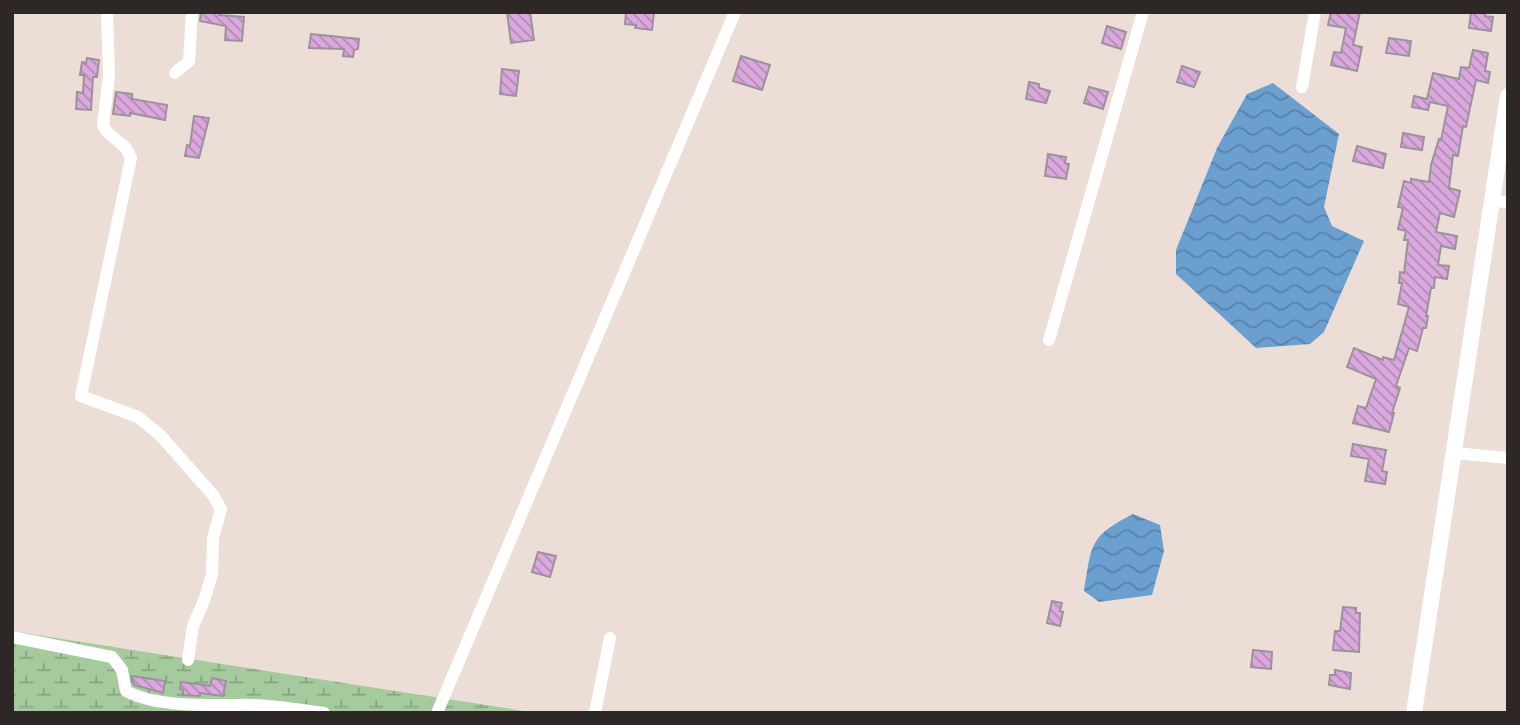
<svg xmlns="http://www.w3.org/2000/svg" width="1520" height="725" font-family="Ubuntu,sans-serif">
  <style>
    .wetland { fill: url(#wetland-marsh) }
    .water { fill: url(#water-waves) }
    .building { fill: url(#building-back-hatch); stroke: #9c929c; stroke-width: 2 }
    .lines { fill: none; stroke-linecap: round; stroke-linejoin: round }
    .minor { stroke: #fff; stroke-width: 12 }
    .secondary { stroke: #fff; stroke-width: 16 }
  </style>
  <defs>
    <pattern id="wetland-marsh" width="20" height="14" patternUnits="userSpaceOnUse" patternTransform="scale(1.75)"><rect width="20" height="14" fill="#a5ca9e"/><path d="M1 5h8M5 5V1M11 12h8M15 12V8" fill="none" stroke="#87a481"/></pattern>
    <pattern id="water-waves" width="16" height="10" patternUnits="userSpaceOnUse" patternTransform="scale(1.75)"><rect width="16" height="10" fill="#6a9fd0"/><path d="M0 5q4-4 8 0t8 0" fill="none" stroke="#5882a9"/></pattern>
    <pattern id="building-back-hatch" width="6" height="6" patternUnits="userSpaceOnUse" patternTransform="scale(1.75)"><rect width="6" height="6" fill="#dba8de"/><path d="M-1 5l2 2M0 0l6 6M5-1l2 2" fill="none" stroke="#b289b4"/></pattern>
  </defs>
  <rect width="100%" height="100%" fill="#ecded7"/>
  <path class="wetland" d="M12 631 43 636 537 713H12Z"/>
  <g class="water">
    <path d="M1273 83 1339 134 1324 207 1332 226 1364 241 1324 332 1310 344 1256 348 1176 274V250L1217 148 1247 94Z"/>
    <path d="M1133 514 1160 525 1164 551 1152 595 1099 602 1084 591C1092 545 1088 537 1133 514Z"/>
  </g>
  <g class="building">
    <path d="M201 12H219V15L244 17 242 41 225 40 226 26 200 21Z"/>
    <path d="M507 12H530L534 40 511 43Z"/>
    <path d="M626 12H654L652 30 635 28 636 25 625 24Z"/>
    <path d="M1331 12H1360L1353 45 1362 47 1357 71 1331 65 1334 52 1341 53 1346 28 1328 25Z"/>
    <path d="M1471 12H1485V16L1493 17 1491 31 1469 28Z"/>
    <path d="M1107 26 1126 32 1121 49 1102 43Z"/>
    <path d="M311 34 359 39 358 49 354 50 353 57 343 56 344 49 309 48Z"/>
    <path d="M1389 38 1411 41 1409 56 1386 53Z"/>
    <path d="M1473 50 1488 53 1485 71 1490 72 1488 83 1476 80 1466 127 1463 126 1458 156 1453 155 1449 188 1460 191 1454 217 1440 213 1436 232 1457 236 1455 249 1441 246 1438 265 1449 266 1447 279 1435 277 1434 288H1431L1426 316H1428L1426 328H1423L1417 351 1409 348 1396 386 1400 388 1392 413H1394L1389 432 1353 423 1358 406 1366 408 1376 379 1347 367 1354 348 1383 360V357L1394 360 1409 307 1398 304 1402 283H1399L1400 272 1404 273 1408 240H1404L1406 231 1398 229 1403 208 1398 207 1404 181 1411 183V179L1429 182 1431 165 1439 139 1441 140 1448 106 1430 102 1428 110 1412 107 1414 96 1427 99 1433 73 1459 79 1461 67 1469 68Z"/>
    <path d="M741 56 770 65 762 90 733 81Z"/>
    <path d="M87 58 99 60 97 77H93L91 110 76 109 77 92 83 93 84 75H80L82 62 86 63Z"/>
    <path d="M1182 66 1200 72 1194 87 1177 82Z"/>
    <path d="M502 69 519 71 516 96 500 94Z"/>
    <path d="M1029 82 1039 84V88L1050 91 1046 103 1026 99Z"/>
    <path d="M1089 87 1108 92 1103 109 1084 103Z"/>
    <path d="M116 92 132 94V99L167 105 165 120 130 113V116L113 114Z"/>
    <path d="M194 116 209 118 199 158 185 156 187 145 190 146Z"/>
    <path d="M1403 133 1424 137 1422 150 1401 147Z"/>
    <path d="M1357 146 1386 154 1383 168 1353 161Z"/>
    <path d="M1048 154 1066 157 1065 163 1069 164 1066 179 1045 176Z"/>
    <path d="M1353 444 1386 450 1382 471 1387 472 1385 484 1365 481 1369 459 1351 456Z"/>
    <path d="M538 552 556 556 550 577 532 572Z"/>
    <path d="M1052 601 1062 603 1060 611 1063 612 1060 626 1047 623Z"/>
    <path d="M1343 607 1356 608V613H1360L1359 652 1333 650 1335 631H1340Z"/>
    <path d="M1253 650 1272 652 1271 669 1251 667Z"/>
    <path d="M1335 670 1351 673 1350 689 1329 685 1330 675H1335Z"/>
    <path d="M132 676 165 681 163 693 134 685Z"/>
    <path d="M212 678 226 681 223 696 200 693V696L183 695V690L180 689 181 682 210 686Z"/>
  </g>
  <g class="lines">
    <g class="minor">
      <path d="M107 12 109 76 103 125 107 132 126 148 131 158 81 396 138 417 161 436 213 495 221 509 213 538 212 574 204 601 193 626 188 660"/>
      <path d="M175 73 189 61 192 12"/>
      <path d="M1302 87 1315 12"/>
      <path d="M1492 201 1508 202"/>
      <path d="M1049 340 1143 12"/>
      <path d="M1454 453 1508 458"/>
      <path d="M12 637 112 657 122 670 126 691C156 707 204 705 238 705 266 704 296 709 324 713"/>
      <path d="M437 713 735 12"/>
      <path d="M595 713 610 638"/>
    </g>
    <path class="secondary" d="M1414 713 1508 96"/>
  </g>
  <rect width="1520" height="725" fill="none" stroke="#2d2825" stroke-width="28"/>
</svg>
